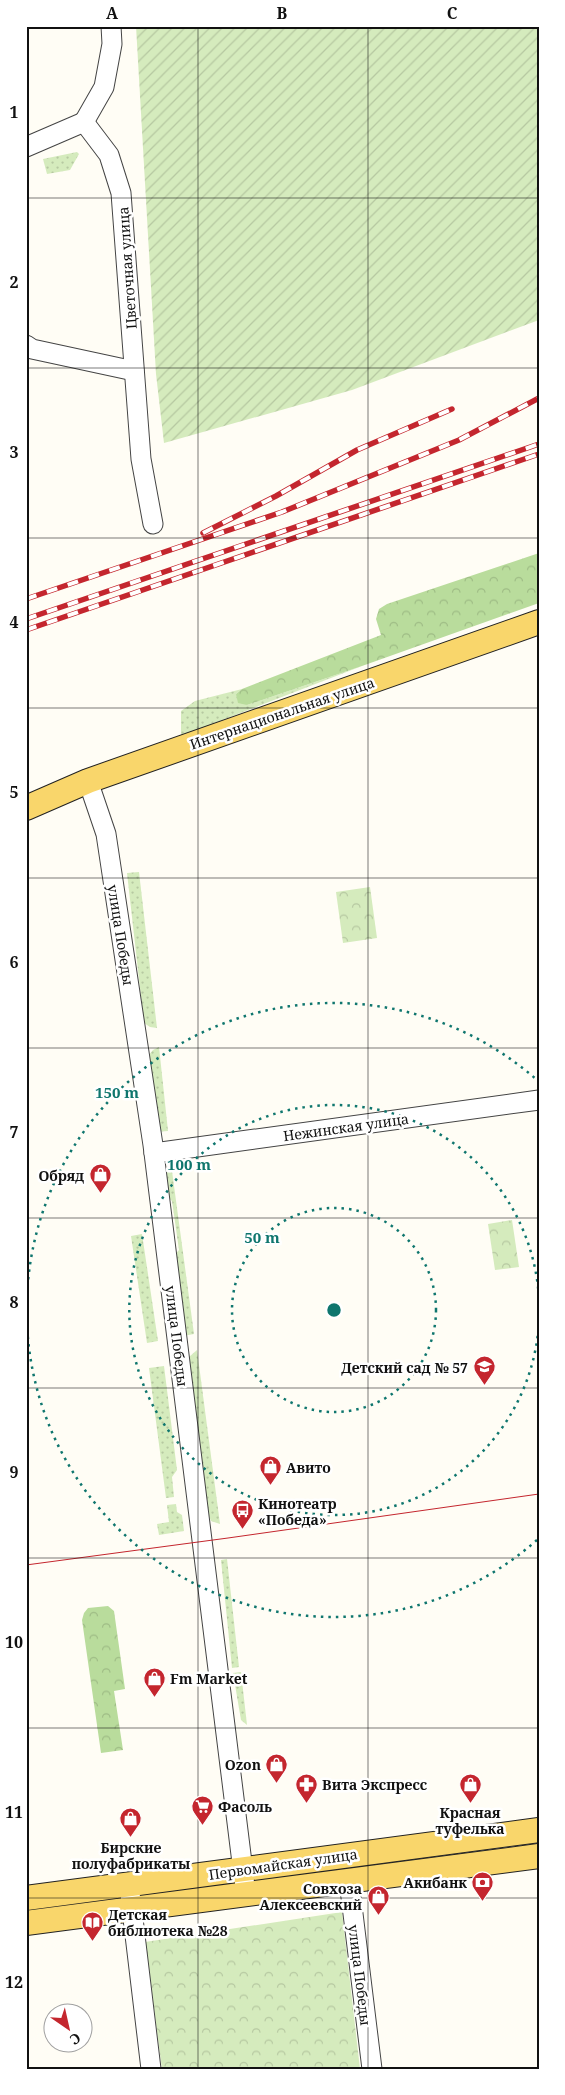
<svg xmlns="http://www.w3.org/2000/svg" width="565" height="2095" font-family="'Noto Serif',serif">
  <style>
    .grass { fill: url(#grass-dots) }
    .forest { fill: url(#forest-crowns) }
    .park { fill: url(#park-crowns) }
    .garden { fill: url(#garden-furrows) }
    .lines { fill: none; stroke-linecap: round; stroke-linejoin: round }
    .minor-casing { stroke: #444; stroke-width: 21 }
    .major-casing { stroke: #222; stroke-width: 26 }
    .minor { stroke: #fff; stroke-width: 19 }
    .major { stroke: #f9d66b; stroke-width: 24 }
    .tram { stroke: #c4262e; stroke-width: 1 }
    .rail-casing { stroke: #c4262e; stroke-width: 5.5 }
    .rail { stroke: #fff; stroke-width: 4; stroke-dasharray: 11; stroke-linecap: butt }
    .grid { fill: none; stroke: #111; stroke-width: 1; stroke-opacity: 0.55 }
    .ring { fill: none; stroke: #0f766e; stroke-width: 2.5; stroke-dasharray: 2.5 5 }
    .labels { text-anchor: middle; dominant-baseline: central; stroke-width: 5; stroke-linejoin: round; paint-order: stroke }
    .street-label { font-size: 14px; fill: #111; stroke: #fff }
    .poi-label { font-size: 14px; font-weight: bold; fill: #111; stroke: #fff; text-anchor: start }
    .centre { fill: #0f766e; stroke: #fff; stroke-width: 2.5 }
    .ring-label { font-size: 15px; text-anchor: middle; font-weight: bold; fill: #0f766e; stroke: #fff; stroke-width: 5; stroke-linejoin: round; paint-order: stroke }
    .neatline { fill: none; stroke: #111; stroke-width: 2 }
    .grid-label { font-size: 16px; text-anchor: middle; font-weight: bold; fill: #111 }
  </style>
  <defs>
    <pattern id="grass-dots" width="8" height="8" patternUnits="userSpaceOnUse" patternTransform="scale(1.25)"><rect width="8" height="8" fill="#d5ebbd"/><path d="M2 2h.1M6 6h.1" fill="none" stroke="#b6c8a1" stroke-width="1.8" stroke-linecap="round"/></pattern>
    <pattern id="forest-crowns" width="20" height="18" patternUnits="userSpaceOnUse" patternTransform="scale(1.25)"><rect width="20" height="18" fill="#b9dc9c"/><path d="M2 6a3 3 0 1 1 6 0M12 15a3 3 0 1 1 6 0" fill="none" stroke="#9ebc85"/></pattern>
    <pattern id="park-crowns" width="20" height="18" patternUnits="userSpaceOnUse" patternTransform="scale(1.25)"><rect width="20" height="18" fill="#d5ebbd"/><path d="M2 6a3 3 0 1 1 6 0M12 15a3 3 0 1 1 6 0" fill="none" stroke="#b6c8a1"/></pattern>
    <pattern id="garden-furrows" width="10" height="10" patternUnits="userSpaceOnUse" patternTransform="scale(1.25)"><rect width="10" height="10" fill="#d5ebbd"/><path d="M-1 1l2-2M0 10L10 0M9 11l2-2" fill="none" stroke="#b6c8a1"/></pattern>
  </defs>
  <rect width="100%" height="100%" fill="#fffdf5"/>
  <g class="grass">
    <path d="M77 152 79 154 70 170 47 174 43 159Z"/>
    <path d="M362 666 181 736V711L195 701 242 689 236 694 247 705Z"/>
    <path d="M139 872 157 1028 150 1027 144 1023 127 873Z"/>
    <path d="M159 1047 168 1131 156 1132 148 1056 153 1050Z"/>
    <path d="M172 1171 194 1334 183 1336 172 1258 179 1250 172 1201 163 1193 160 1172Z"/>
    <path d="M142 1234 158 1341 147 1343 131 1236Z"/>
    <path d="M197 1350 220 1524 211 1521 209 1516 187 1362 189 1357Z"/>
    <path d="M164 1366 177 1470 172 1477 174 1497 166 1498 149 1368Z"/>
    <path d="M176 1504 177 1512 182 1515 184 1531 159 1535 157 1524 169 1522 167 1505Z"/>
    <path d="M227 1559 239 1667 232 1668 221 1560Z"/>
    <path d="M241 1672 247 1725 241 1720 233 1673Z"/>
  </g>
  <g class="forest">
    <path d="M539 553V603L362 666 247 705 238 703 236 694 242 689 381 635 376 619 379 609 387 604Z"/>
    <path d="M108 1606 114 1611 125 1689 114 1691 123 1750 101 1753 82 1620 84 1613 88 1608Z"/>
  </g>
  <g class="park">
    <path d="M370 887 377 938 343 943 336 892Z"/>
    <path d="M512 1220 519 1267 495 1270 488 1224Z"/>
    <path d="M342 1912 360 2069H162L145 1942Z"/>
  </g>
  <path class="garden" d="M136 26H539V320L352 390 164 443 156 374Z"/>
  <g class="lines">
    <defs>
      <g id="minor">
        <path d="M84 122 109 155 121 193 141 459 153 524"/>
        <path d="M84 122 104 87 112 44 111 26"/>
        <path d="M26 147 84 122"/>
        <path d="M26 345 32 349 134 371"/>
        <path d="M88 781 106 834 153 1145 246 1895"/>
        <path d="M154 1153 539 1100"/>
        <path d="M349 1881 372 2069"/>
        <path d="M129 1885 151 2069"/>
      </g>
      <g id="major">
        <path d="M26 808 88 781 539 622"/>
        <path d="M26 1898 539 1830"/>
        <path d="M26 1923 539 1856"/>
      </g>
    </defs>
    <use href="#minor" class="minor-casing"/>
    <use href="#major" class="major-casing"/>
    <use href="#minor" class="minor"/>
    <use href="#major" class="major"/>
    <path class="tram" d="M26 1565 228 1538 539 1494"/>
    <defs>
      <g id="rail">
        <path d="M203 533 276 496 357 450 452 409"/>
        <path d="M26 599 282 512 459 440 539 398"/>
        <path d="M26 619 539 444"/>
        <path d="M26 630 539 454"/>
      </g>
    </defs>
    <use href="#rail" class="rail-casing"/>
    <use href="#rail" class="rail"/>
  </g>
  <path class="grid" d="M198 26V2069M368 26V2069M26 198H539M26 368H539M26 538H539M26 708H539M26 878H539M26 1048H539M26 1218H539M26 1388H539M26 1558H539M26 1728H539M26 1898H539"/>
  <g class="ring">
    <circle cx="334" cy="1310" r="102"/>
    <path d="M539 1321A205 205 0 1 1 539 1299"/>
    <path d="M537 1540A307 307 0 1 1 537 1080"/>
  </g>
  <defs>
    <symbol id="shop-pin" viewBox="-11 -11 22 30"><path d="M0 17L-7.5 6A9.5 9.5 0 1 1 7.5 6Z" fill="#c4262e" stroke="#fff"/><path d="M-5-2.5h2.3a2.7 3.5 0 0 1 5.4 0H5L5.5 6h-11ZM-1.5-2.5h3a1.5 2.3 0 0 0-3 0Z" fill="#fff"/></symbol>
    <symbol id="school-pin" viewBox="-11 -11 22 30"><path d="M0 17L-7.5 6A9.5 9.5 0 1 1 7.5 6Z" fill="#c4262e" stroke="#fff"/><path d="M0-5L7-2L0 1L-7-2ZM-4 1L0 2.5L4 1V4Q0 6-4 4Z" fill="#fff"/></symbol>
    <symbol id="bus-pin" viewBox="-11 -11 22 30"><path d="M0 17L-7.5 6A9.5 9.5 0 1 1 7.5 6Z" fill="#c4262e" stroke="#fff"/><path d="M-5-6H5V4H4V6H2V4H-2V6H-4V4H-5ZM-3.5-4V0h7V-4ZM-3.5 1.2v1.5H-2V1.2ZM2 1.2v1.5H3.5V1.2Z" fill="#fff"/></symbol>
    <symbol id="pharmacy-pin" viewBox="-11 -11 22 30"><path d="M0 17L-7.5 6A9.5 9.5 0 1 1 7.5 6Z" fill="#c4262e" stroke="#fff"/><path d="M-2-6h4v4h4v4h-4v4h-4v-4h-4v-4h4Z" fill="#fff"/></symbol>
    <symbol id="supermarket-pin" viewBox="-11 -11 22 30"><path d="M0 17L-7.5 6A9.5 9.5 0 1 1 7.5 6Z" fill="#c4262e" stroke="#fff"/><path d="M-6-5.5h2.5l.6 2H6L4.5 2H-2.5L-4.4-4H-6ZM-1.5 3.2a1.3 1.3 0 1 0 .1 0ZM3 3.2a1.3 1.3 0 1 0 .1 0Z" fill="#fff"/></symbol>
    <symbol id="bank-pin" viewBox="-11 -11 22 30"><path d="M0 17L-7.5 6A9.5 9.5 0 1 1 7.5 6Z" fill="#c4262e" stroke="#fff"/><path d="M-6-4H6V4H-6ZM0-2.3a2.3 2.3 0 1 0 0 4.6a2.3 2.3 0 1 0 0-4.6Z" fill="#fff"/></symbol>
    <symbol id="library-pin" viewBox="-11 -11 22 30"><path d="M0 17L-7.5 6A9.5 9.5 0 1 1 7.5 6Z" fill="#c4262e" stroke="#fff"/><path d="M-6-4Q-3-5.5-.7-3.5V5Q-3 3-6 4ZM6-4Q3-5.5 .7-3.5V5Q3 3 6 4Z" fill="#fff"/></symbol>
  </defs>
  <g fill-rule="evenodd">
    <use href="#shop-pin" x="88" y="1162" width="25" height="34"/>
    <use href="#school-pin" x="472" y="1354" width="25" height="34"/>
    <use href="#shop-pin" x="258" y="1454" width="25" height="34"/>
    <use href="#bus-pin" x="230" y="1498" width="25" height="34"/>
    <use href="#shop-pin" x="142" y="1666" width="25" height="34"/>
    <use href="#shop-pin" x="264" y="1752" width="25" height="34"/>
    <use href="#pharmacy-pin" x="294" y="1772" width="25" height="34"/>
    <use href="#shop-pin" x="458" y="1772" width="25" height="34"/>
    <use href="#supermarket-pin" x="190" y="1794" width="25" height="34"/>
    <use href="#shop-pin" x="118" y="1806" width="25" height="34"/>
    <use href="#bank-pin" x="470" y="1870" width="25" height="34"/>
    <use href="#shop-pin" x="366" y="1884" width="25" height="34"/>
    <use href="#library-pin" x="80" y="1910" width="25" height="34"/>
  </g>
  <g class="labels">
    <g class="street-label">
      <text transform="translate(127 268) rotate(-94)">Цветочная улица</text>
      <text transform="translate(282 713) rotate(-19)">Интернациональная улица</text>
      <text transform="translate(121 935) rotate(81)">улица Победы</text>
      <text transform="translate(346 1127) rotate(-8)">Нежинская улица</text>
      <text transform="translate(177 1336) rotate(83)">улица Победы</text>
      <text transform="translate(283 1864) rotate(-8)">Первомайская улица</text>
      <text transform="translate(360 1975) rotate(83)">улица Победы</text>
    </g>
    <g class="poi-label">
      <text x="84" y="1175" text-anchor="end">Обряд</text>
      <text x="468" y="1367" text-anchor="end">Детский сад № 57</text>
      <text x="286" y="1467">Авито</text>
      <text x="258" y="1503">Кинотеатр<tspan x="258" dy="16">«Победа»</tspan></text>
      <text x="170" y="1678">Fm Market</text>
      <text x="261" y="1764" text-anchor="end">Ozon</text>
      <text x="322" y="1784">Вита Экспресс</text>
      <text x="218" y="1806">Фасоль</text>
      <text x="470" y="1812" text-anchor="middle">Красная<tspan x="470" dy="16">туфелька</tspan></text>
      <text x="131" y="1847" text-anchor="middle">Бирские<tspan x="131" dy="16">полуфабрикаты</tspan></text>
      <text x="467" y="1882" text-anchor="end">Акибанк</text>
      <text x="362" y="1888" text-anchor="end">Совхоза<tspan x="362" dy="16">Алексеевский</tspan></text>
      <text x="108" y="1914">Детская<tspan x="108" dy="16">библиотека №28</tspan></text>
    </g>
  </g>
  <circle cx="334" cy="1310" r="8" class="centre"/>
  <g class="ring-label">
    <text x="117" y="1098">150 m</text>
    <text x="189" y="1170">100 m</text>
    <text x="262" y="1243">50 m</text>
  </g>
  <rect width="565" height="2095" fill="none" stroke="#ffffff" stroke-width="55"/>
  <g transform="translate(68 2028) rotate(146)"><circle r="24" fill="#ffffff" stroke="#a0a0a0"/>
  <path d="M0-4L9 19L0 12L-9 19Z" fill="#c4262e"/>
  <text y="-8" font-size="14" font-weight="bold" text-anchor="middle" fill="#111111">С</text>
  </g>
  <rect x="28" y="28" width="510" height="2040" class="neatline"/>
  <g class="grid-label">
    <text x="112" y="19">A</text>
    <text x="282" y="19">B</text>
    <text x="452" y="19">C</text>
    <text x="14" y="118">1</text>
    <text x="14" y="288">2</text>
    <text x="14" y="458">3</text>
    <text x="14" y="628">4</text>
    <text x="14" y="798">5</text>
    <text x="14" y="968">6</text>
    <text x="14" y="1138">7</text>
    <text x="14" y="1308">8</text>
    <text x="14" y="1478">9</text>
    <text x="14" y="1648">10</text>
    <text x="14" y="1818">11</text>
    <text x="14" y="1988">12</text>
  </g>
</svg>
